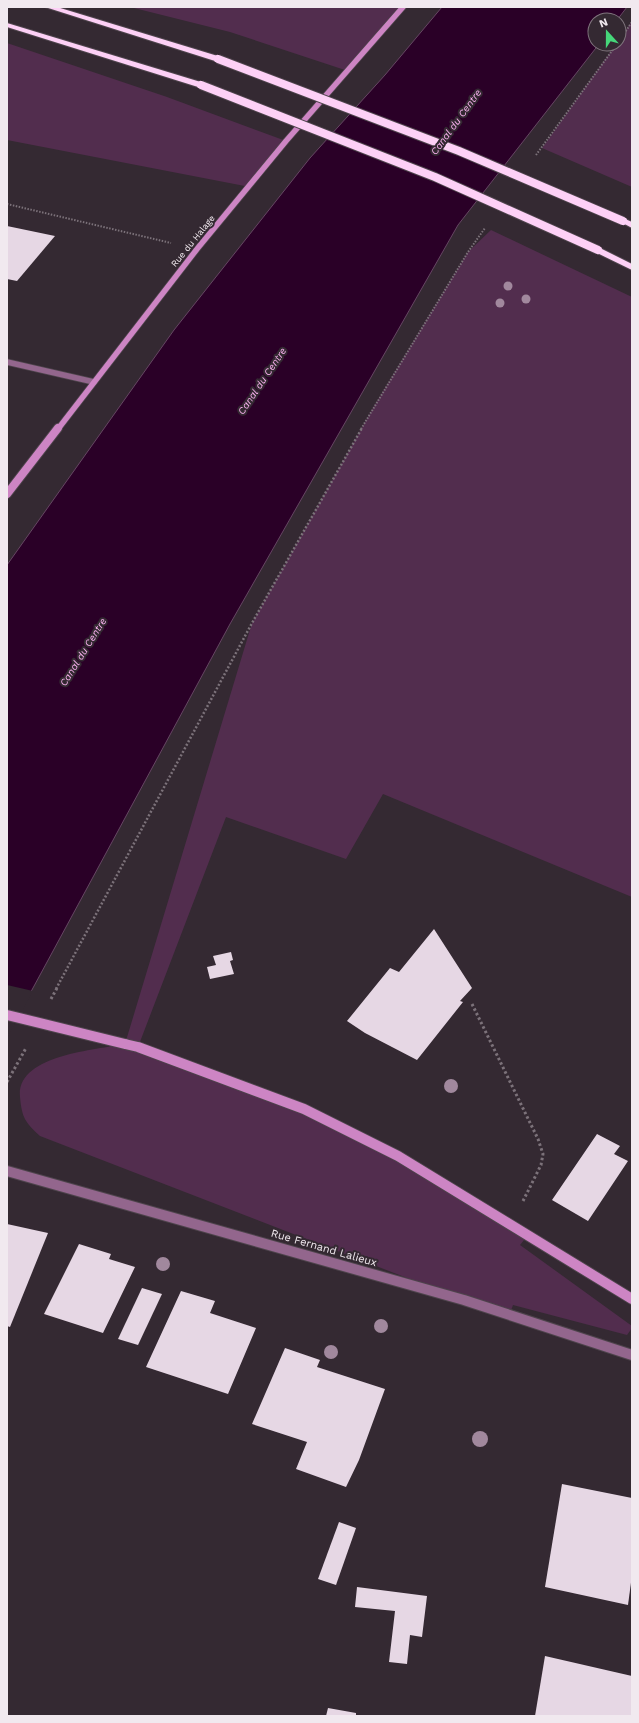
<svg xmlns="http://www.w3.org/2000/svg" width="639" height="1723" font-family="'Work Sans',sans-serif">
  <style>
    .green { fill: #522d4e }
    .water { fill: #2a0027; stroke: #664663 }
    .pier { fill: #342932 }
    .building { fill: #e6d7e4 }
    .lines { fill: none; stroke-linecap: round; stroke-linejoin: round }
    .lane-casing { stroke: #4e444c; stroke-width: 7 }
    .street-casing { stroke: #4e444c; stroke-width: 12 }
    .secondary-far2-casing { stroke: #4e444c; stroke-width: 7 }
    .secondary-far1-casing { stroke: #4e444c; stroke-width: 10 }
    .secondary-casing { stroke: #4e444c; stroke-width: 12 }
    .highway-casing { stroke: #4e444c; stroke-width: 2 }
    .path-far2 { stroke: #7c727a; stroke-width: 2; stroke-dasharray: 1.5 1.5; stroke-linecap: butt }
    .path-far1 { stroke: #7c727a; stroke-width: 2.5; stroke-dasharray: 2 2; stroke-linecap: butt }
    .path { stroke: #7c727a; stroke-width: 3; stroke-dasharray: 2.5 2.5; stroke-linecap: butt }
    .lane { stroke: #93668d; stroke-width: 5.5 }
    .street { stroke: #93668d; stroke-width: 10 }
    .secondary-far2 { stroke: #cd85c4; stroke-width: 5.5 }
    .secondary-far1 { stroke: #cd85c4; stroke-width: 8 }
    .secondary { stroke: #cd85c4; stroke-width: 10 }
    .highway { fill: #fdd0f6; fill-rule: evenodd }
    .secondary-bridge-casing { stroke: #4e444c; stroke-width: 12; stroke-linecap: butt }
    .highway-bridge-casing { stroke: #4e444c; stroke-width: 10; stroke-linecap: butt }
    .secondary-bridge { stroke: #cd85c4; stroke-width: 10 }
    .highway-bridge { stroke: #fdd0f6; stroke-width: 8 }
    .tree { fill: #a1889d }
    .labels { text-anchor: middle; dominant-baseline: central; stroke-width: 4; stroke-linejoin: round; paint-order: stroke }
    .far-street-label { font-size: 9px; fill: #f1e9ef; stroke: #342932 }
    .far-water-label { font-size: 10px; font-style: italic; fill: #fbb2f1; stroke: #342932 }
    .street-label { font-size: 11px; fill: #f1e9ef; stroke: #342932 }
  </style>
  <rect width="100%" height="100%" fill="#342932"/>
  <g class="green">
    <path d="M130 7H403L348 71 230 32Z"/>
    <path d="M632 21V187L542 148 616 44H619V40Z"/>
    <path d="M7 43 167 97 286 141 250 187 7 140Z"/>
    <path d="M491 230 632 297V897L383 794 346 859 226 817 138 1047 350 1132 528 1235 520 1245 632 1326V1328L627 1335 513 1305 509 1316 464 1300 40 1136C25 1122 22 1118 20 1097 16 1055 95 1050 125 1044L252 623 374 406 468 252Z"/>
  </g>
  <path class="water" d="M442 7H627L617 20H595V44H599L458 225 230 624 7 1036V565L174 330 310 158 385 75Z"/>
  <path class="pier" d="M7 985 33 991 7 1038Z"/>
  <g class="building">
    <path d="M7 226 55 236 17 281 7 279Z"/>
    <path d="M434 929 472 988 460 1001 463 1002 417 1060 365 1033 347 1021 390 968 399 972Z"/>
    <path d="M231 952 233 960 230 961 234 974 210 979 207 967 216 965 213 956Z"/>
    <path d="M597 1134 620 1146 614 1154 628 1161 588 1221 552 1200Z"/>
    <path d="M7 1224 48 1233 10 1327 7 1326Z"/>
    <path d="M79 1244 111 1254 109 1259 135 1267 103 1333 44 1314Z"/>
    <path d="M142 1288 162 1294 138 1345 118 1339Z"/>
    <path d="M181 1291 215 1301 210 1313 256 1328 228 1394 146 1367Z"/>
    <path d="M285 1348 320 1360 317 1367 385 1389 359 1460 346 1487 296 1469 307 1442 252 1424Z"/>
    <path d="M562 1484 632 1498V1575L628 1605 545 1587Z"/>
    <path d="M339 1522 356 1528 336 1585 318 1579Z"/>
    <path d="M357 1587 427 1596 422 1637 410 1635 407 1664 389 1662 395 1611 355 1607Z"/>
    <path d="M545 1656 632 1676 631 1716H535Z"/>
    <path d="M328 1708 356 1713V1716H326Z"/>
  </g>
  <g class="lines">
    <defs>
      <path id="lane" d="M7 362 94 382"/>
      <path id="street" d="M7 1171 464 1300 632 1355"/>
      <path id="secondary-far2" d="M58 429 197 249 286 141 403 7"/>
      <path id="secondary-far1" d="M7 494 58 428"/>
      <path id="secondary" d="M125 1044 138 1047 304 1109 398 1156 632 1299"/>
      <g id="highway">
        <path d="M45 7H57L221 57 222 59 218 61H215Z"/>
        <path d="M7 23 204 83 205 85 201 87H198L7 27Z"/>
        <path d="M623 218 632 222V228L619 221 620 219Z"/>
        <path d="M598 247 632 264V270L595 252 594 250Z"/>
      </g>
    </defs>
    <use href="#lane" class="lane-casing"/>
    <use href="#street" class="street-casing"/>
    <use href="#secondary-far2" class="secondary-far2-casing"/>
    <use href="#secondary-far1" class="secondary-far1-casing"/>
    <use href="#secondary" class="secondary-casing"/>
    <use href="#highway" class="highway-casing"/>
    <g class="path-far2">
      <path d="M619 41 632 22"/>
      <path d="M536 155 617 44"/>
      <path d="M7 204 171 243"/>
      <path d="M361 429 468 252 485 228"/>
    </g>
    <path class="path-far1" d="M56 989 252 623 362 428"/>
    <g class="path">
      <path d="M51 999 57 988"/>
      <path d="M472 1004 538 1139 543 1154 541 1165 523 1201"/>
      <path d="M7 1082 26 1048"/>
    </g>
    <use href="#lane" class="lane"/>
    <use href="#street" class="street"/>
    <use href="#secondary-far2" class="secondary-far2"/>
    <use href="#secondary-far1" class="secondary-far1"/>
    <use href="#secondary" class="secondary"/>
    <use href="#highway" class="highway"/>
    <defs>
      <path id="secondary-bridge" d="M7 1015 125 1044"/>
      <g id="highway-bridge">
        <path d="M218 59 459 151 623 221"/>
        <path d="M201 85 435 177 598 250"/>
      </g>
    </defs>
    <use href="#secondary-bridge" class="secondary-bridge-casing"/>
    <use href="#highway-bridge" class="highway-bridge-casing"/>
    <use href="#secondary-bridge" class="secondary-bridge"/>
    <use href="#highway-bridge" class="highway-bridge"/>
  </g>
  <g class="tree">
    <circle cx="508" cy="286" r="4.5"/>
    <circle cx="526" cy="299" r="4.5"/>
    <circle cx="500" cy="303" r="4.5"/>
    <circle cx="451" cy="1086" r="7"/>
    <circle cx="163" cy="1264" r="7"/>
    <circle cx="381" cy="1326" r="7"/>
    <circle cx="331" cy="1352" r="7"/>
    <circle cx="480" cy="1439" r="8"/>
  </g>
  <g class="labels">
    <g class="far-street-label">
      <text transform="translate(193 241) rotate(-51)">Rue du Halage</text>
    </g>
    <g class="far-water-label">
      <text transform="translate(456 122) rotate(-54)">Canal du Centre</text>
      <text transform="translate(262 381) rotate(-56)">Canal du Centre</text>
      <text transform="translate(83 652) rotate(-58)">Canal du Centre</text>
    </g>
    <g class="street-label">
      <text transform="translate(324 1248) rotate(16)">Rue Fernand Lalieux</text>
    </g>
  </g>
  <rect width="639" height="1723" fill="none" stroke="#f1e9ef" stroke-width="16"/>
  <g transform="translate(607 32) rotate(339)"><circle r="19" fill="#342932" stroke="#80767e"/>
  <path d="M0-3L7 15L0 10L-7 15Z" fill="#46d77a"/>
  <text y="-6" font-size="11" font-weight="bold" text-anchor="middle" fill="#f1e9ef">N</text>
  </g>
</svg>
